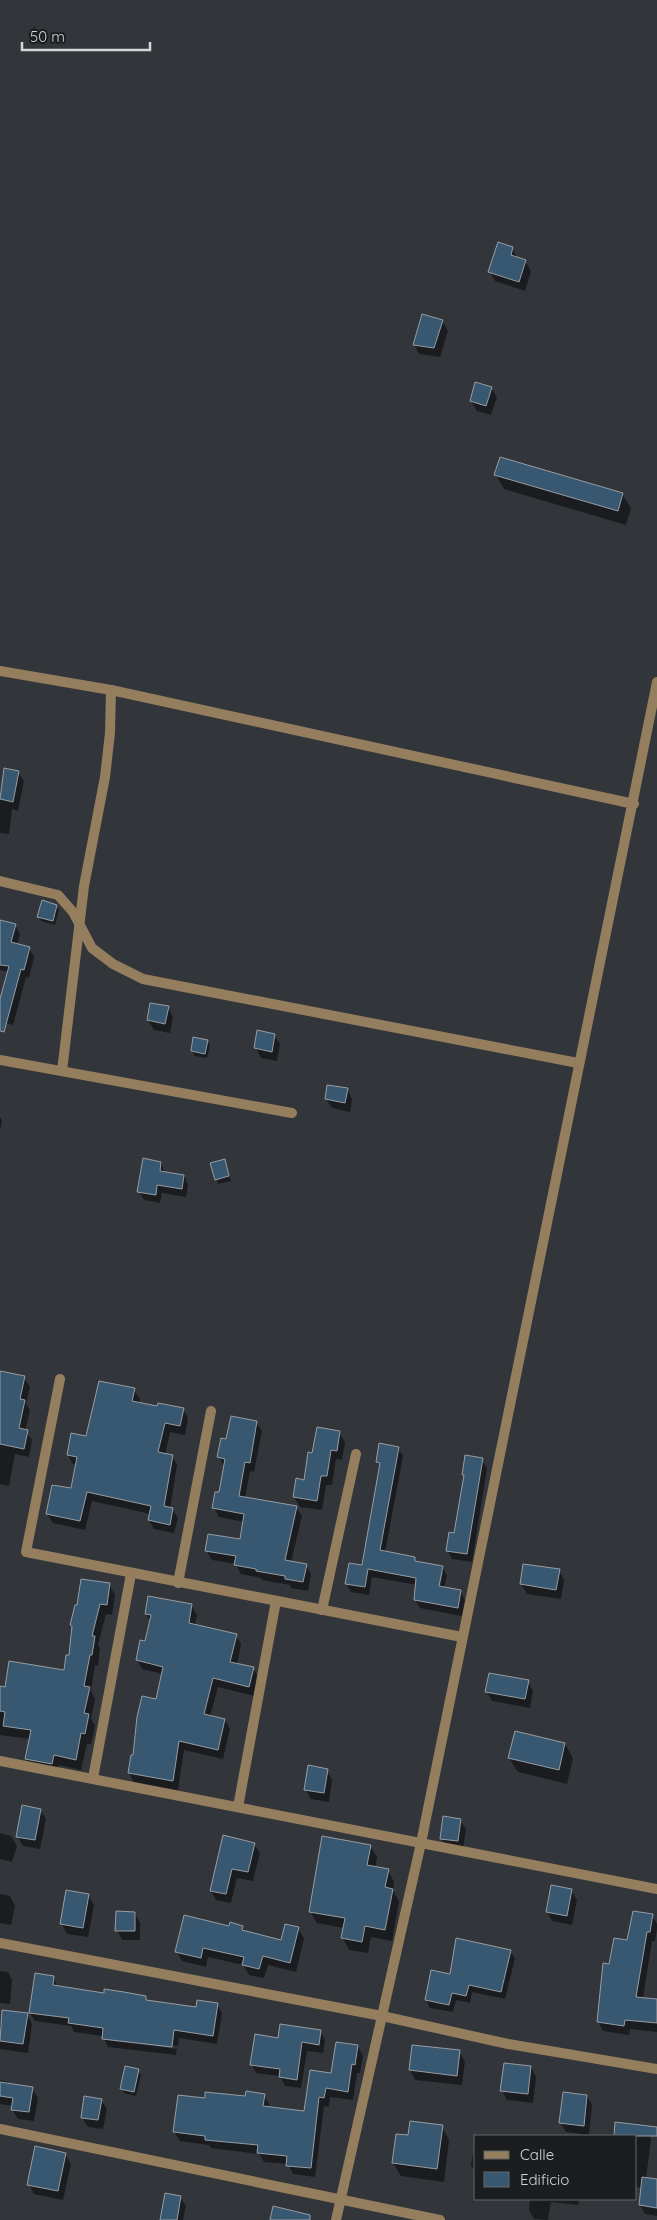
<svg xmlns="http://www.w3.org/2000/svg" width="657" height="2220" font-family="Quicksand,sans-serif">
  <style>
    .shadow { fill: #0007; fill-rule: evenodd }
    .building { fill: #385872; stroke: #989da1 }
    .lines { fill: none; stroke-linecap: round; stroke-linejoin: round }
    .minor { stroke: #947e5e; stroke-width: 10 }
  </style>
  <rect width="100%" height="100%" fill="#32363a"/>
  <g class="shadow">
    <path d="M512 248 518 259 525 261 531 271 525 291 495 281 490 272Z"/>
    <path d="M442 321 448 331 440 357 419 354 414 344Z"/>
    <path d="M491 388 497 397 491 415 477 411 471 401Z"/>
    <path d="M496 475 622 494 631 508 626 525 504 489Z"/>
    <path d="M18 772 24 781 18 811 12 809 9 834 0 833V799Z"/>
    <path d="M56 906 59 910 55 925 41 921 39 917Z"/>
    <path d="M0 921 15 925 20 934 17 945 29 948 34 957 29 978 26 977 13 1025 2 1022 0 1018V1003L8 972 0 970Z"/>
    <path d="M168 1007 173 1017 170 1033 154 1030 148 1020Z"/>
    <path d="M274 1035 280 1044 277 1061 261 1058 256 1048Z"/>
    <path d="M207 1041 210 1045 207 1058 195 1056 192 1051Z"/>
    <path d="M347 1089 352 1099 350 1112 332 1108 326 1099Z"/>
    <path d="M0 1117 2 1121 0 1131Z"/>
    <path d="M224 1161 231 1181 218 1184 212 1164Z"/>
    <path d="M161 1163 165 1173 184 1176 188 1185 186 1197 162 1193 160 1203 144 1200 139 1191Z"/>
    <path d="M0 1372 24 1378 30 1387 26 1404 30 1410 25 1431 32 1440 29 1457 15 1454 9 1486 0 1484Z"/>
    <path d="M134 1390 140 1399 139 1403 158 1408 183 1409 188 1418 185 1435 170 1432 165 1455 172 1456 177 1465 170 1509H172L178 1518 174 1533 154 1529 149 1520 150 1514 92 1501 85 1530 53 1523 47 1514 72 1490 77 1465 73 1464 68 1455Z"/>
    <path d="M256 1422 262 1431 254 1472 250 1471 245 1498 296 1507 302 1516 291 1562 306 1565 311 1574 308 1591 291 1588 290 1585 262 1580 261 1578 241 1574 236 1564 212 1560 206 1550 241 1541 244 1522 219 1517 214 1508 220 1494 224 1466 219 1457 227 1441Z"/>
    <path d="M339 1432 345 1442 342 1460 336 1459 332 1485H326L322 1510 300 1507 294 1497 305 1481 313 1454Z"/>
    <path d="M398 1448 403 1456 385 1553 415 1558 417 1563 442 1567 447 1575 444 1589 460 1591 465 1600 462 1616 420 1608 415 1600 417 1585 372 1577 369 1595 351 1592 346 1584 363 1566 380 1467 377 1462ZM440 1572H443L439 1593 437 1592Z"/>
    <path d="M482 1460 487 1468 472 1562 452 1559 447 1550 455 1534 465 1478 463 1474Z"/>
    <path d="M559 1570 564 1580 561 1599 527 1594 521 1584Z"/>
    <path d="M109 1584 115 1595 112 1615 106 1614 98 1645 100 1648 98 1666 95 1665 91 1691 95 1699 91 1719 95 1726 91 1744H87L81 1770 59 1765 58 1774 32 1769 26 1758 30 1739 0 1735V1687L6 1688 65 1672 70 1656Z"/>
    <path d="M191 1605 197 1615 195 1625 236 1635 241 1644 237 1665 253 1668 259 1678 254 1696 218 1687 210 1717 225 1720 230 1729 223 1759 184 1750 178 1790 134 1783 129 1773 132 1757H134L157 1701 163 1674 142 1669 137 1659 146 1643 151 1623 146 1614Z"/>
    <path d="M528 1682 533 1691 530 1708 492 1701 487 1692Z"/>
    <path d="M565 1744 573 1758 567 1784 518 1772 509 1758Z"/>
    <path d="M327 1770 332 1780 329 1802 311 1799 305 1789Z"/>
    <path d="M40 1810 46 1819 40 1849 23 1846 17 1836Z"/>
    <path d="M460 1820 466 1829 463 1850 447 1848 442 1839Z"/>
    <path d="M0 1833 11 1836 17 1846 12 1862 0 1859Z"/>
    <path d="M254 1844 260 1853 253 1881 237 1878 231 1903 216 1900 211 1891Z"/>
    <path d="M370 1846 377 1857 375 1868 388 1870 394 1882 393 1891 399 1901 392 1941 371 1937 368 1953 349 1950 343 1938 344 1928 317 1923 310 1911Z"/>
    <path d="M571 1890 577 1900 572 1925 552 1921 547 1912Z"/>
    <path d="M0 1894 10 1896 15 1906 11 1925 0 1923Z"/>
    <path d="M88 1895 94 1905 88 1937 67 1934 62 1924Z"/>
    <path d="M135 1913 140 1923V1940H122L117 1930Z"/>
    <path d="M652 1916 657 1924V1929L655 1941H652L643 1998 657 2000V2032L630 2029 629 2035 603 2031 598 2022 628 1942Z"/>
    <path d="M230 1927H242L246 1932 282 1941 298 1929 304 1938 296 1972 268 1965 264 1978 249 1975 243 1965 208 1957 206 1967 182 1961 177 1952Z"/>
    <path d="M510 1951 515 1958 505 1999 472 1992 470 2003 456 2000 453 2012 430 2008 426 2000 451 1976Z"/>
    <path d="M0 1971 8 1972 12 1980 10 2004 0 2003Z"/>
    <path d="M53 1977 58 1987 145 1997 148 2001 197 2009 217 2004 222 2013 217 2044 179 2038 178 2046 107 2038V2040L177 2049 176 2055 108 2047 103 2036 74 2032 71 2026 35 2021 30 2013Z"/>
    <path d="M27 2014 32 2024 28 2053 0 2049V2051V2024Z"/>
    <path d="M320 2031 325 2040 323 2053 307 2051 301 2088 285 2086 280 2076 256 2073 251 2064 279 2039Z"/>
    <path d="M358 2047 363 2056 360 2073H357L353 2100 330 2097 329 2107 324 2106 315 2177 293 2174 288 2164 264 2162 259 2154 211 2148 209 2145 180 2141 174 2132 206 2099 247 2098 264 2095 269 2104V2108L305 2112 333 2075Z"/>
    <path d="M459 2052 465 2061 462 2085 415 2080 410 2070Z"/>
    <path d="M531 2067 536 2077 533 2103 507 2100 502 2090Z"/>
    <path d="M138 2071 141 2075 136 2096 124 2093 122 2089Z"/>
    <path d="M0 2080 8 2082 9 2084 32 2088 38 2098 34 2121 18 2119 12 2109 13 2106 0 2104Z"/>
    <path d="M587 2096 592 2105 589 2135 566 2132 560 2122Z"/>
    <path d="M101 2100 107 2109 103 2129 88 2127 82 2118Z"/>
    <path d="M616 2123 644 2126 651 2139 646 2179 657 2180V2216L645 2214 640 2205 642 2188 636 2187V2136H615Z"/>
    <path d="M442 2127 449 2140 444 2182 401 2176 393 2163 397 2135 409 2137Z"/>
    <path d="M474 2148H476V2171L471 2166Z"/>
    <path d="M65 2154 71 2164 63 2200 34 2194 29 2184Z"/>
    <path d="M180 2197 186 2206 183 2220H161Z"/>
    <path d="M530 2199H579L578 2205 551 2202 548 2220 534 2219 529 2210Z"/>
  </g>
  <g class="building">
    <path d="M498 242 513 247 511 255 526 260 519 282 488 272Z"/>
    <path d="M422 314 443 320 434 348 413 345Z"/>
    <path d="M475 382 492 387 486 406 470 401Z"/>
    <path d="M500 457 623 493 618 511 494 475Z"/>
    <path d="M4 768 19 771 13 802 0 799Z"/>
    <path d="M42 900 57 905 53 921 37 917Z"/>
    <path d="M0 920 16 924 11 942 30 947 24 970 21 969 4 1032 0 1031V999L9 966 0 965Z"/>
    <path d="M150 1003 169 1006 165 1024 147 1020Z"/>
    <path d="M257 1030 275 1034 272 1052 254 1048Z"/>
    <path d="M193 1037 208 1040 205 1054 191 1051Z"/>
    <path d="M327 1085 348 1088 345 1103 325 1099Z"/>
    <path d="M143 1158 161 1162 160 1171 184 1175 182 1189 157 1185 156 1195 137 1192Z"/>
    <path d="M225 1159 229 1176 215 1180 210 1163Z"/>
    <path d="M0 1371 25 1376 20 1399 25 1400 19 1428 28 1430 24 1449 0 1444Z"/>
    <path d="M99 1381 135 1388 132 1401 157 1406 158 1403 184 1408 180 1426 165 1423 158 1452 173 1455 164 1506 173 1508 170 1525 148 1520 151 1506 87 1492 80 1521 46 1514 52 1485 71 1488 77 1457 67 1455 71 1433 86 1436Z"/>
    <path d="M231 1416 257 1421 250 1463 245 1462 239 1496 297 1506 285 1560 307 1564 303 1582 285 1579V1576L256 1571V1569L234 1565 236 1556 205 1551 208 1534 240 1539 244 1514 212 1508 215 1492H219L225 1459 217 1457 221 1438 226 1439Z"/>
    <path d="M317 1427 340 1431 337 1451 331 1450 327 1476H321L317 1501 293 1497 296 1478 304 1480 308 1452 312 1453Z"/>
    <path d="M379 1443 399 1447 380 1550 415 1557V1561L443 1566 439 1586 461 1590 458 1608 414 1600 416 1578 368 1569 365 1587 345 1584 349 1563 362 1565 380 1463 376 1462Z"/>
    <path d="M465 1455 483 1458 467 1554 446 1551 449 1532 454 1533 464 1475H462Z"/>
    <path d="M523 1564 560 1569 556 1590 520 1584Z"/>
    <path d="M81 1579 110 1583 107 1605 100 1604 92 1636H95L92 1655H90L84 1686 90 1687 84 1713 89 1714 85 1734 81 1733 76 1760 54 1755 52 1764 25 1759 31 1730 3 1726 5 1712 0 1711V1686L5 1687 9 1661 64 1670 66 1655H69L72 1626 70 1625 75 1605H77Z"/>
    <path d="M148 1596 192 1604 189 1623 237 1634 230 1662 254 1667 249 1687 213 1678 204 1714 225 1719 218 1750 179 1741 173 1781 128 1773 131 1755H133L137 1717 142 1696 156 1699 163 1667 136 1660 140 1640 145 1641 151 1615 145 1614Z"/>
    <path d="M489 1673 529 1680 525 1699 485 1692Z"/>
    <path d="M515 1731 565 1743 559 1770 508 1758Z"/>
    <path d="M308 1765 328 1769 324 1793 304 1790Z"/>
    <path d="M22 1805 41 1809 35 1840 16 1837Z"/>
    <path d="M443 1816 461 1819 458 1841 440 1839Z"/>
    <path d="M223 1835 255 1843 248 1872 232 1869 226 1894 210 1891Z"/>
    <path d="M322 1836 371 1845 367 1865 389 1869 385 1887 393 1889 385 1930 365 1926 362 1942 341 1938 345 1918 309 1912Z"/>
    <path d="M551 1885 572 1889 567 1916 546 1912Z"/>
    <path d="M66 1890 89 1894 83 1928 60 1924Z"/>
    <path d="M116 1911 135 1912V1931H115Z"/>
    <path d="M633 1911 653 1914 650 1932H647L636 1997 657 1999V2023L625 2020 624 2026 597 2022 603 1963 609 1964 614 1938 627 1940Z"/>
    <path d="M184 1915 229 1926 230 1922 243 1926 242 1930 281 1940 285 1924 299 1927 290 1963 263 1956 259 1969 242 1965 244 1957 203 1948 201 1958 175 1952Z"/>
    <path d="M456 1938 511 1950 501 1992 469 1985 466 1996 452 1993 449 2005 425 2000 431 1970 450 1974Z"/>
    <path d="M35 1973 54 1976 53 1985 104 1993V1989L124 1992 146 1996V2000L196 2007 197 2000 218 2003 213 2036 174 2030 172 2047 102 2039 103 2028 68 2023 69 2018 29 2013Z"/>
    <path d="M2 2010 28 2013 23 2044 0 2041Z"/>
    <path d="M280 2024 321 2030 319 2045 302 2042 297 2080 279 2077 280 2069 250 2065 255 2034 278 2038Z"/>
    <path d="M336 2042 358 2045 355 2065 352 2064 348 2092 326 2088 324 2098 319 2097 311 2168 286 2166 287 2156 257 2153 258 2145 205 2140V2136L173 2132 178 2095 205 2098V2092L245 2096 246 2091 265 2094 263 2106 304 2111 310 2070 331 2073Z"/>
    <path d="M412 2045 460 2050 457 2076 409 2070Z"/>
    <path d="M504 2063 531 2066 528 2094 500 2091Z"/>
    <path d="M125 2066 139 2069 134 2092 120 2089Z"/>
    <path d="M0 2082 33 2087 29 2112 11 2110 13 2098 0 2096Z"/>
    <path d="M563 2092 587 2095 584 2126 559 2123Z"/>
    <path d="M84 2096 102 2099 98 2120 81 2118Z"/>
    <path d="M410 2121 443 2125 437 2169 392 2163 396 2134 408 2135Z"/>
    <path d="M615 2122 657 2127V2136H614Z"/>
    <path d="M35 2146 66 2153 58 2191 27 2185Z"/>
    <path d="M642 2177 657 2179V2208L639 2205Z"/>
    <path d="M165 2193 181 2196 177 2220H160Z"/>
    <path d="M273 2206 310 2215V2220H270Z"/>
  </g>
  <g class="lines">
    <g class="minor">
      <path d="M0 671 111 690 634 804"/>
      <path d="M0 881 58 895 73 912 92 948 113 964 143 979 578 1063"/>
      <path d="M0 1060 292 1113"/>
      <path d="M62 1071 84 886 105 777 110 733 111 690"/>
      <path d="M60 1379 26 1552 462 1637"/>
      <path d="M178 1583 211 1411"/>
      <path d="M322 1610 356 1454"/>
      <path d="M0 1761 657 1889"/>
      <path d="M93 1778 131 1574"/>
      <path d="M238 1807 276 1601"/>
      <path d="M0 1943 382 2016 508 2044 657 2069"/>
      <path d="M0 2129 440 2220"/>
      <path d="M336 2220 421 1843 657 682"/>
    </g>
  </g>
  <rect x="474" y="2135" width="162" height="65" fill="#1c1d1f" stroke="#656769"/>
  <rect x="484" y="2151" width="25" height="8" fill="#947e5e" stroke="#656769"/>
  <text x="520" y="2160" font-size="15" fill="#d3d6d8">Calle</text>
  <rect x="484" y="2172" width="25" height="15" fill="#385872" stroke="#656769"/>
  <text x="520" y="2185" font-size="15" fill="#d3d6d8">Edificio</text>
  <path d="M22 42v8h128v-8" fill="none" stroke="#d3d6d8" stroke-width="2.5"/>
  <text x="30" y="42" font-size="15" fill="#d3d6d8" stroke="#1c1d1f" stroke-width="4" paint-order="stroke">50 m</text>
</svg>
